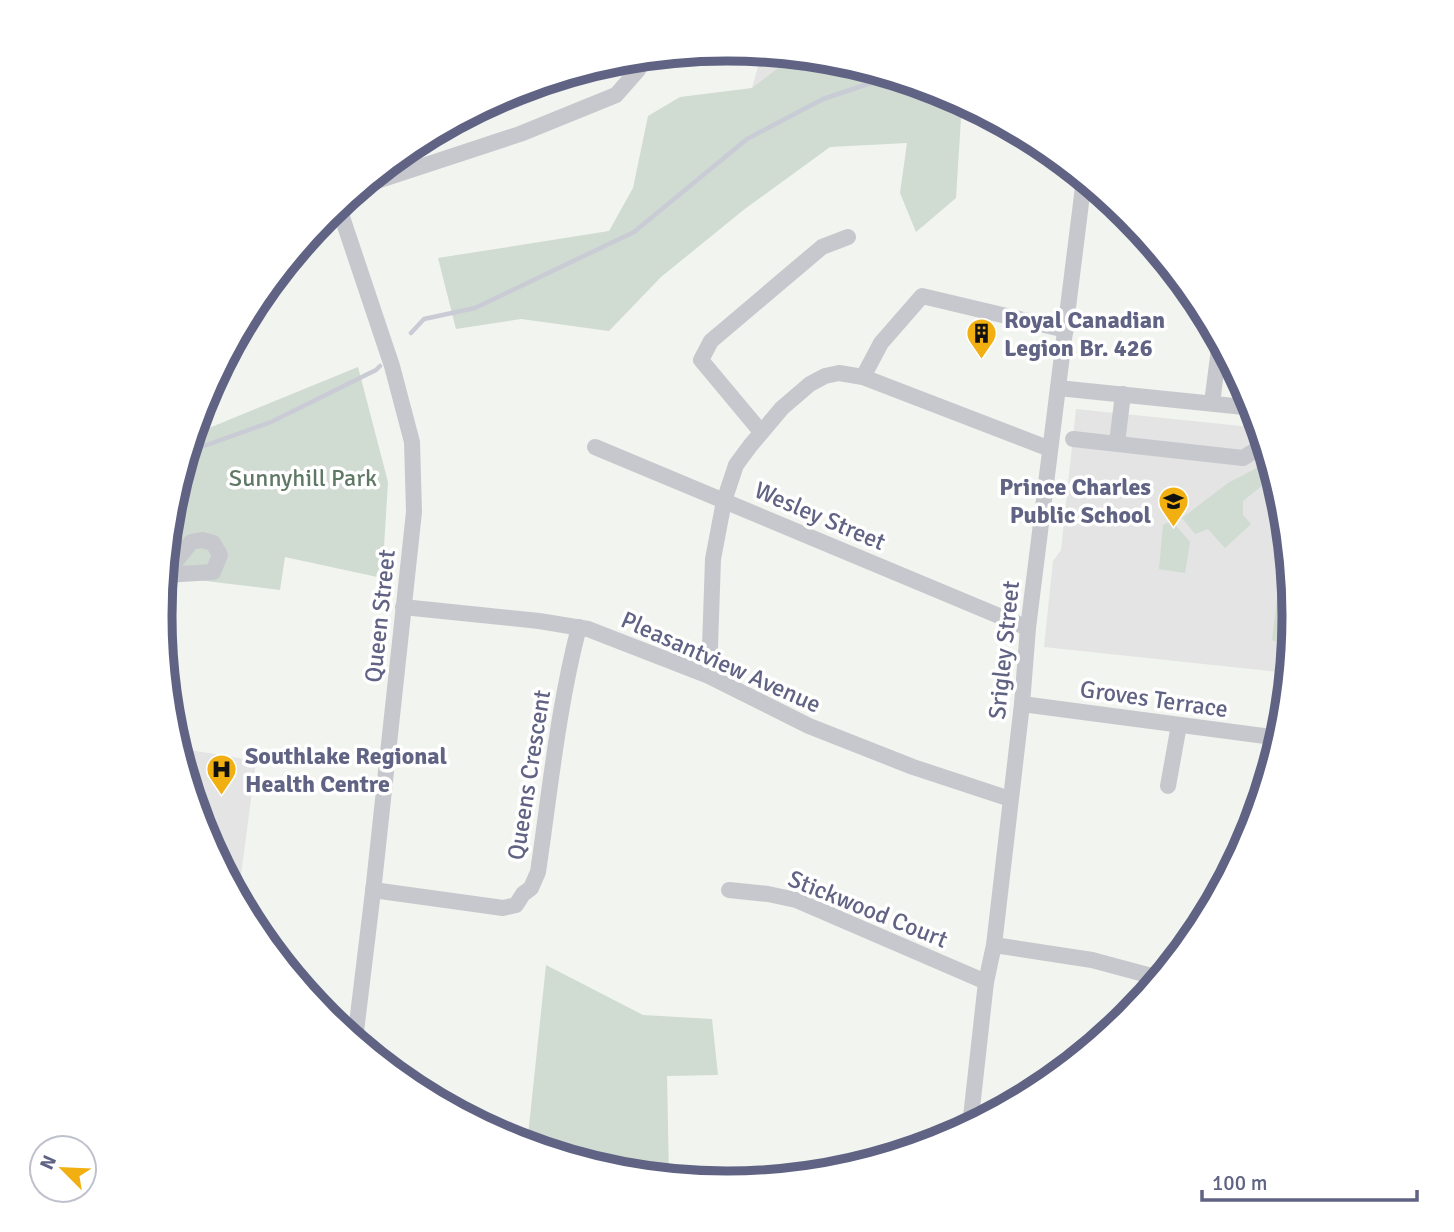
<svg xmlns="http://www.w3.org/2000/svg" width="1454" height="1232" font-family="Signika,sans-serif">
  <style>
    .built { fill: #e3e4e3 }
    .green { fill: #d0dbd1 }
    .lines { fill: none; stroke-linecap: round; stroke-linejoin: round }
    .stream { stroke: #c9ccd5; stroke-width: 4.5 }
    .minor { stroke: #c7c8cd; stroke-width: 16 }
    .labels { text-anchor: middle; dominant-baseline: central; stroke-width: 7; stroke-linejoin: round; paint-order: stroke }
    .poi-label { font-size: 24px; font-weight: bold; fill: #606383; stroke: #fff; text-anchor: start }
    .park-label { font-size: 24px; fill: #607967; stroke: #fff }
    .street-label { font-size: 24px; fill: #606383; stroke: #fff }
    .rim { fill: none; stroke: #606383; stroke-width: 9 }
  </style>
  <rect width="100%" height="100%" fill="#f2f4ef"/>
  <g class="built">
    <path d="M762 52 838 60 844 62 752 88Z"/>
    <path d="M1076 409 1260 428 1283 506 1294 616 1288 673 1044 647 1053 561 1061 550Z"/>
    <path d="M178 748 256 761 238 898 203 833Z"/>
  </g>
  <g class="green">
    <path d="M844 62 944 92 962 102 956 198 916 232 900 193 907 143 830 147 746 208 661 277 609 331 521 319 456 329 438 258 609 231 633 188 648 116 680 97 752 88 781 66Z"/>
    <path d="M358 367 388 482 382 578 285 557 280 590 164 576 171 505 192 435Z"/>
    <path d="M1268 455 1274 476 1243 501V515L1251 524 1225 548 1208 529 1195 534 1182 518 1228 483 1253 470 1266 461Z"/>
    <path d="M1172 521 1190 542 1185 573 1159 569 1163 525Z"/>
    <path d="M1279 583 1291 584 1294 616 1291 645 1281 644 1272 640Z"/>
    <path d="M546 965 643 1015 712 1019 718 1075 667 1076 669 1177 616 1172 527 1145Z"/>
    <path d="M854 1167 837 1172 725 1183 740 1175Z"/>
  </g>
  <g class="lines">
    <g class="stream">
      <path d="M411 333 424 319 475 308 634 232 747 139 823 99 892 76"/>
      <path d="M187 452 271 422 376 370 380 366"/>
    </g>
    <g class="minor">
      <path d="M362 186 520 134 616 95 638 70 644 57"/>
      <path d="M338 205 392 366 412 442 414 512 374 883 355 1040"/>
      <path d="M863 377 881 343 922 296 1066 330"/>
      <path d="M1058 388 1254 408"/>
      <path d="M1212 403 1220 341"/>
      <path d="M761 432 701 360 711 341 822 247 848 237"/>
      <path d="M1073 439 1243 458 1259 448 1262 437"/>
      <path d="M1117 443 1123 394"/>
      <path d="M595 447 1028 628"/>
      <path d="M164 574 165 575 213 572 220 555 213 543 202 540 191 542 165 575"/>
      <path d="M403 607 539 621 588 629 709 676 809 726 913 767 1010 799"/>
      <path d="M709 676 713 559 724 501 736 465 750 446 782 408 810 384 825 376 839 373 863 377 1050 449"/>
      <path d="M1022 704 1280 738"/>
      <path d="M1168 786 1179 725"/>
      <path d="M373 890 503 908 516 905 523 894 531 888 538 872C550 791 558 707 579 627"/>
      <path d="M729 890 768 894 796 900 986 982"/>
      <path d="M994 945 1092 960 1159 978"/>
      <path d="M970 1126 986 982 994 945 1022 704 1028 628 1084 179"/>
    </g>
  </g>
  <defs>
    <symbol id="building-pin" viewBox="-11 -11 22 30"><path d="M0 17L-7.5 6A9.5 9.5 0 1 1 7.5 6Z" fill="#f1af12" stroke="#fff"/><path d="M-4-6H4V6H1V3H-1V6H-4ZM-2.5-4.3h1.7v1.8h-1.7ZM.8-4.3h1.7v1.8H.8ZM-2.5-1h1.7V.8h-1.7ZM.8-1h1.7V.8H.8Z" fill="#111"/></symbol>
    <symbol id="school-pin" viewBox="-11 -11 22 30"><path d="M0 17L-7.5 6A9.5 9.5 0 1 1 7.5 6Z" fill="#f1af12" stroke="#fff"/><path d="M0-5L7-2L0 1L-7-2ZM-4 1L0 2.5L4 1V4Q0 6-4 4Z" fill="#111"/></symbol>
    <symbol id="hospital-pin" viewBox="-11 -11 22 30"><path d="M0 17L-7.5 6A9.5 9.5 0 1 1 7.5 6Z" fill="#f1af12" stroke="#fff"/><path d="M-5-5h3v3.5h4V-5h3V5h-3V1.5h-4V5h-3Z" fill="#111"/></symbol>
  </defs>
  <g fill-rule="evenodd">
    <use href="#building-pin" x="964" y="316" width="35" height="47"/>
    <use href="#school-pin" x="1156" y="484" width="35" height="47"/>
    <use href="#hospital-pin" x="204" y="752" width="35" height="47"/>
  </g>
  <g class="labels">
    <g class="poi-label">
      <text x="1004" y="320">Royal Canadian<tspan x="1004" dy="28">Legion Br. 426</tspan></text>
      <text x="1151" y="487" text-anchor="end">Prince Charles<tspan x="1151" dy="28">Public School</tspan></text>
      <text x="245" y="756">Southlake Regional<tspan x="245" dy="28">Health Centre</tspan></text>
    </g>
    <g class="park-label">
      <text x="303" y="478">Sunnyhill Park</text>
    </g>
    <g class="street-label">
      <text transform="translate(820 516) rotate(23)">Wesley Street</text>
      <text transform="translate(380 616) rotate(-84)">Queen Street</text>
      <text transform="translate(1004 650) rotate(-84)">Srigley Street</text>
      <text transform="translate(721 662) rotate(24)">Pleasantview Avenue</text>
      <text transform="translate(1154 699) rotate(8)">Groves Terrace</text>
      <text transform="translate(529 775) rotate(-81)">Queens Crescent</text>
      <text transform="translate(868 909) rotate(22)">Stickwood Court</text>
    </g>
  </g>
  <path d="M0 0H1454V1232H0ZM172 616a555 555 0 1 1 1110 0a555 555 0 1 1-1110 0Z" fill="#fff" fill-rule="evenodd"/>
  <path class="rim" d="M172 616a555 555 0 1 1 1110 0a555 555 0 1 1-1110 0Z"/>
  <g transform="translate(63 1169) rotate(294)"><circle r="33" fill="#ffffff" stroke="#bfc1cd" stroke-width="2"/>
  <path d="M0-5L12 26L0 18L-12 26Z" fill="#f1af12"/>
  <text y="-10" font-size="19" font-weight="bold" text-anchor="middle" fill="#606383">N</text>
  </g>
  <path d="M1202 1190v10h215v-10" fill="none" stroke="#606383" stroke-width="3.5"/>
  <text x="1212" y="1190" font-size="21" fill="#606383" stroke="#ffffff" stroke-width="5" paint-order="stroke">100 m</text>
</svg>
